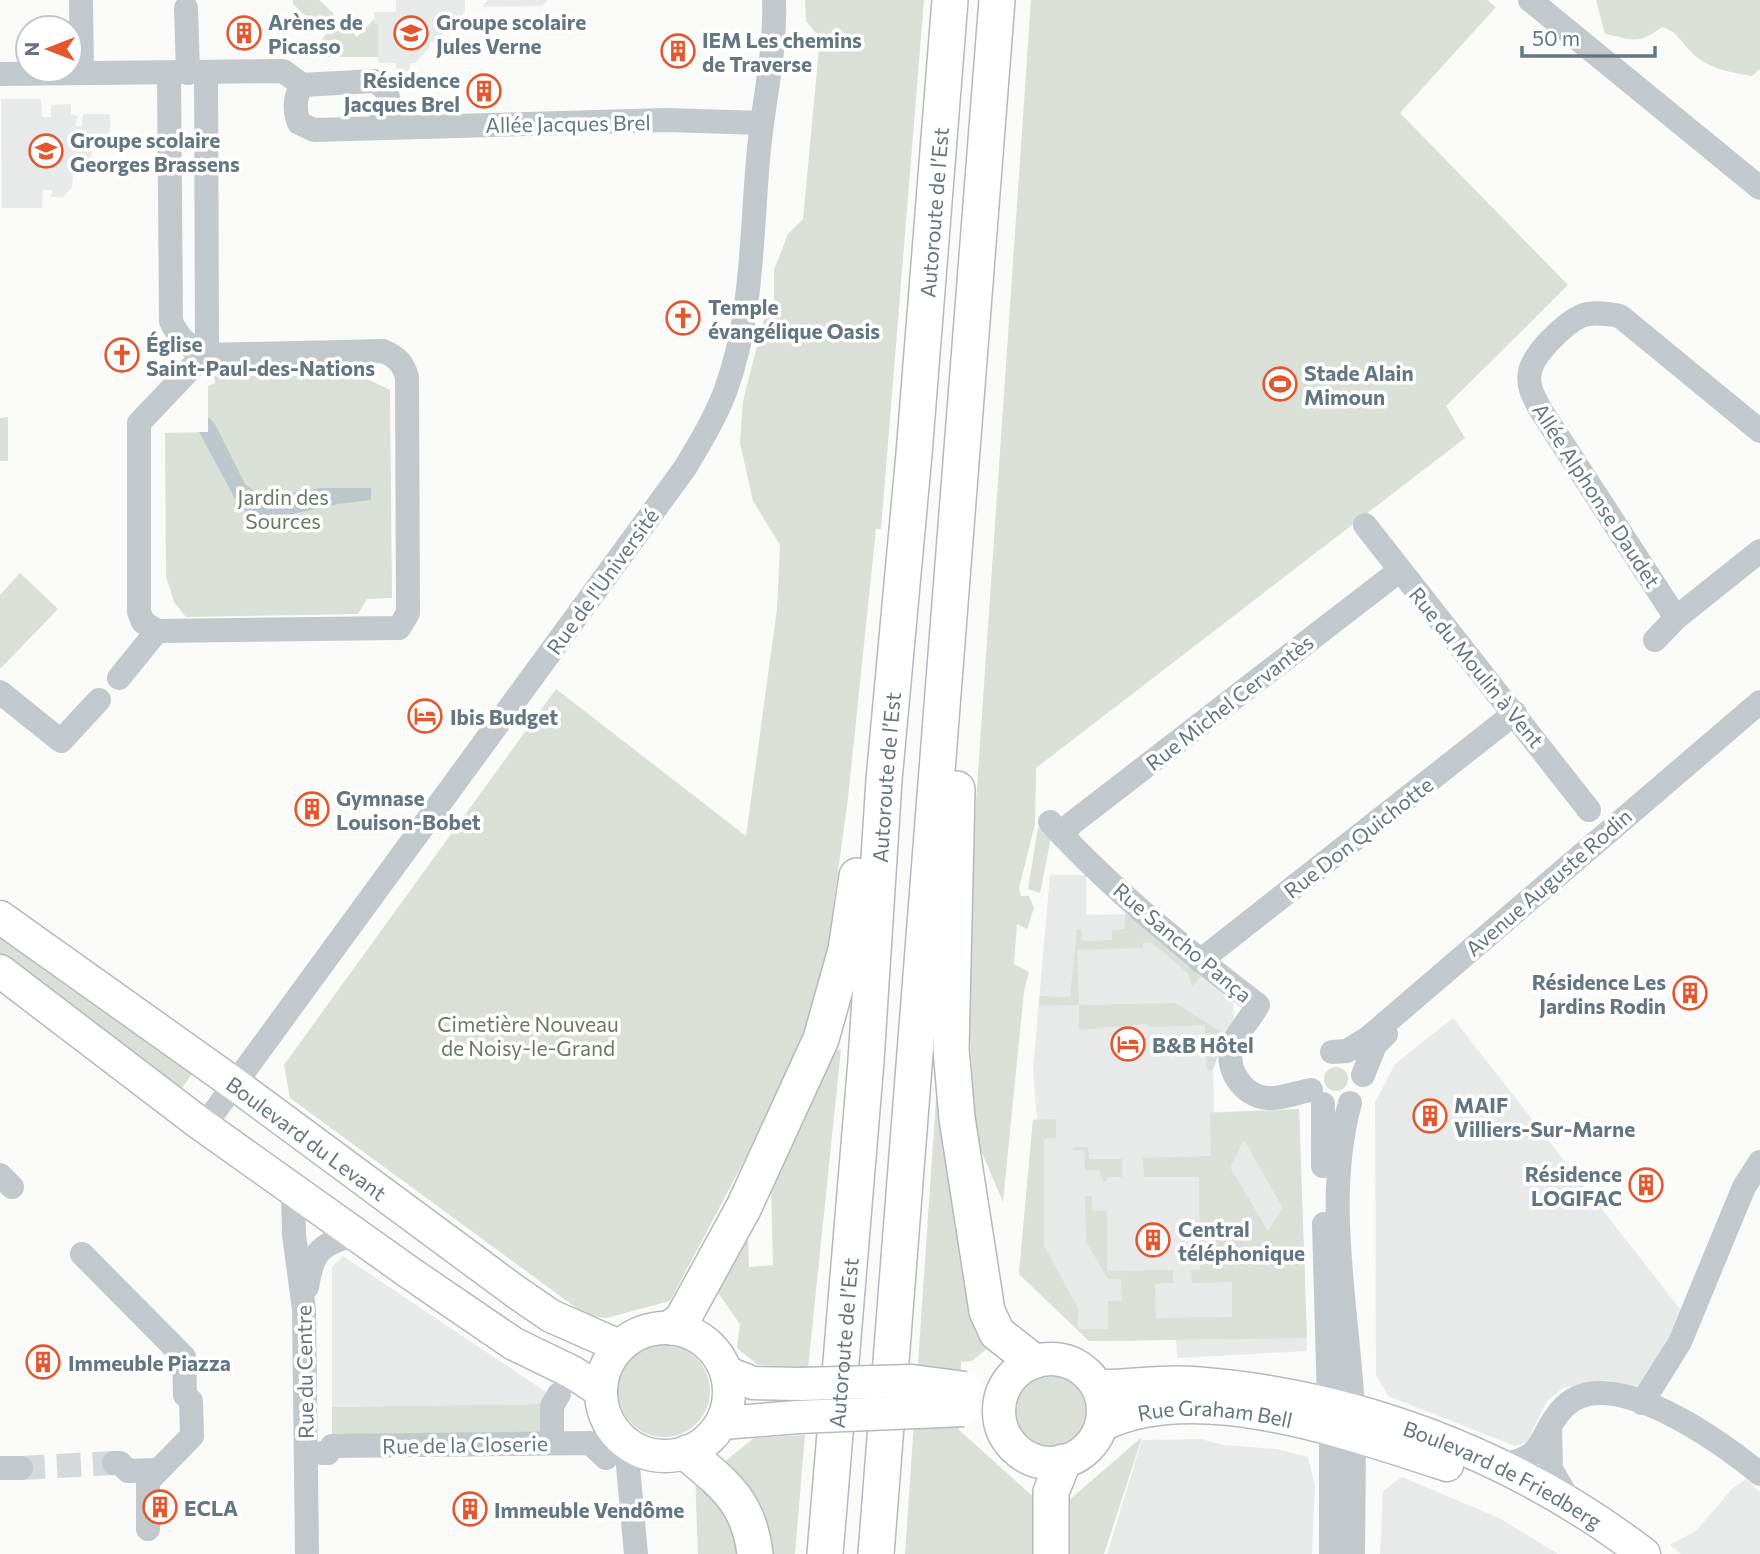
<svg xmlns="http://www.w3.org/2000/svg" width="1760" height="1554" font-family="Commissioner,sans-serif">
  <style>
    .built { fill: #e8e9e9 }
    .green { fill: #dadfd7; fill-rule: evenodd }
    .water { fill: #bbc7cb }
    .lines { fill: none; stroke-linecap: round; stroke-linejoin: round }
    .minor-tunnel { stroke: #d5d9db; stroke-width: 24; stroke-dasharray: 24 12; stroke-linecap: butt }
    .major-casing { stroke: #b5babe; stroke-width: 35 }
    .highway-casing { stroke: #b4b9bd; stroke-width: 38 }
    .minor { stroke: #c3c8cc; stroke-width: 24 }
    .major { stroke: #fff; stroke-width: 32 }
    .highway { stroke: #fff; stroke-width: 35 }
    .major-bridge-casing { stroke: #b5babe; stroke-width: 35; stroke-linecap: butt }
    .major-bridge { stroke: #fff; stroke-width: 32 }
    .labels { text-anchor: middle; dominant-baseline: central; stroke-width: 7; stroke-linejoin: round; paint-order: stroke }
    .poi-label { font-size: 21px; font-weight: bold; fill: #657683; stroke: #fff; text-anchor: start }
    .street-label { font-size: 21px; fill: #657683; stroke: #fff }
    .park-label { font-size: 21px; fill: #687a64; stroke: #fff }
  </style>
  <rect width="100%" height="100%" fill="#fafaf8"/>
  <g class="built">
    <path d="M396 0H465V12L435 42H430V47L415 63H410V68L397 82 396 63H378V25L374 24V12H396Z"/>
    <path d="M488 0H548L542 6 482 7Z"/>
    <path d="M1 99H41L42 117H51V105L71 104V114L78 116 75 126H82L83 114H110V136L100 135 99 143 92 145 91 175H73L72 187 63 197H51L52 190H43L42 208H2Z"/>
    <path d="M1050 875H1086V915L1131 914 1233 998 1234 1020 1225 1034 1213 1065 1214 1112 1299 1109 1307 1351 1177 1358 1176 1340 1089 1341 1019 1274 1033 1120 1037 1119 1033 1069Z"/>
    <path d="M1453 1018 1680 1309 1670 1334 1638 1391 1608 1380 1563 1388 1546 1402 1527 1442 1515 1446 1388 1396 1376 1375 1375 1103 1395 1064Z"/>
    <path d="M343 1256 546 1392 543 1404 332 1407V1267Z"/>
    <path d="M1201 1439 1223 1445 1277 1449 1308 1457 1315 1485 1312 1554H1107L1142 1440Z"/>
    <path d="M1402 1477 1499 1518 1558 1554H1380L1383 1491Z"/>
    <path d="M1746 1479 1760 1492V1554H1681L1670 1545 1697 1530 1733 1488Z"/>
  </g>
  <g class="green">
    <path d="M293 0H319L334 14 319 29 293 4Z"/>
    <path d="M805 0H924L881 529H876L848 798 825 966 813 1010 779 1095 670 1301 606 1318 586 1315 290 1098 284 1065 556 689 746 836 777 609 780 545 753 501 740 443 743 401 763 322 774 300V270L788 234 803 219 820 38 806 21Z"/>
    <path d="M1031 0H1487L1496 7 1400 113 1568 285 1446 406 1465 438 1036 768 1035 824 1019 888 1021 896H1029L1034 908 1027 929 1017 924 1014 964 1029 972 1024 991 1003 1202 976 1139 963 926 974 831Z"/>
    <path d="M1596 0H1760V69L1752 76C1729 72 1708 69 1691 52 1680 41 1678 32 1662 27 1636 46 1634 39 1605 34Z"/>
    <path d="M340 19 357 37 374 19V24H378V57H306Z"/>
    <path d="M214 376H361L390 390 392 598 367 599 358 614 186 617 174 602 166 576 165 433 208 432V386L215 383Z"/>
    <path d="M8 417V461H0V418Z"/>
    <path d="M20 573 58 609 0 669V595Z"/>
    <path d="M1038 827 1051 838 1040 893 1028 889Z"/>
    <path d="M1125 914H1131L1221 988 1219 991 1201 976 1192 987 1188 973 1151 942 1143 943V948L1077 950 1079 1005 1175 1003 1225 1034 1213 1070H1207L1205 1025 1148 1027 1147 1024 1079 1030V1005L1039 1006 1040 996 1070 997 1077 930 1081 929 1082 941 1112 940V930L1125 929Z"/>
    <path d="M0 930 195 1070 180 1091 0 961Z"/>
    <path d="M940 1041 989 1347 972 1361 961 1362 959 1430 1037 1500 1042 1554H905Z"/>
    <path d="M841 1049 808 1368 758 1365 737 1348 740 1324 718 1293 748 1237 749 1267 773 1265 771 1181 829 1052Z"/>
    <circle cx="1336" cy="1079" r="12"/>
    <path d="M1299 1109 1307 1338 1089 1341 1019 1274 1033 1120 1056 1119V1138L1044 1139V1246L1078 1308V1329H1108V1301H1122L1121 1279H1108L1086 1241 1085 1196H1092V1210L1107 1211V1271L1173 1270V1283L1155 1284 1156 1318 1232 1317V1282L1192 1283 1191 1270H1200L1199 1177H1144L1143 1158 1211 1156 1210 1113ZM1244 1140 1283 1208 1268 1231 1230 1167Z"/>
    <path d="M1074 1147H1088L1089 1159H1122V1177H1107L1106 1182H1103L1099 1170H1085L1084 1150H1072Z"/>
    <circle cx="664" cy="1391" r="46"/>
    <circle cx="1051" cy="1408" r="39"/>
    <path d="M542 1404 548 1437 332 1439V1407Z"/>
    <path d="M805 1435 795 1554H771C773 1519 746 1487 724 1462L754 1438Z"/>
    <path d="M1142 1437 1104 1554H1068V1501Z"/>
    <path d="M695 1474 729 1506 742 1554H698Z"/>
  </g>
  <path class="water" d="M208 417 215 424 245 484 255 492 280 495 321 488H371V500L338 504 266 520 252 517 238 504 199 432H208Z"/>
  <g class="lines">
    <path class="minor-tunnel" d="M21 1468 114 1463"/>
    <defs>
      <g id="major">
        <path id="s1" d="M0 917 236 1085 516 1292 551 1316 619 1346"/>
        <path d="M0 971 198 1122 410 1273 514 1344 572 1372 601 1391"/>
        <circle cx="665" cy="1392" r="64"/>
        <circle cx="1051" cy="1411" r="52"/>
        <path d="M728 1373 753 1383 801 1384"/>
        <path id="s2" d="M1097 1386C1129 1387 1161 1380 1193 1383 1357 1395 1514 1455 1644 1554"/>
        <path d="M722 1423 798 1417"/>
        <path id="s3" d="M1102 1425C1197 1378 1351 1434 1447 1465"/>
      </g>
      <g id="highway">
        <path d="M957 789 951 1049 957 1118 987 1311 997 1333 1033 1361"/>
        <path d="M672 1327 682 1320 744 1207 821 1039 846 950 857 876"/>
        <path d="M687 1453C725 1485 749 1502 755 1554"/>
        <path id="s4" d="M825 1554 866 1061 884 780 914 454 950 0"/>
        <path d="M876 1554 997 0"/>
        <path d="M1051 1554V1492L1063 1462"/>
      </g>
    </defs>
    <use href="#major" class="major-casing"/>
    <use href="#highway" class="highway-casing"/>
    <g class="minor">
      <path d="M81 0 82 73"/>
      <path d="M1530 0 1760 188"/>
      <path d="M186 8 188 73"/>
      <path d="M169 73 171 321C177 336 190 348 204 355L383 351C397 357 403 363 407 377L408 613 399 628 157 631 143 622 139 612V423L196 363 207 348 206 72"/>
      <path d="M0 74 283 71 302 85"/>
      <path d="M375 127 391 111 386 89 375 81 302 85C294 98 294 110 299 123L314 130 666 120 762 123"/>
      <path d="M1365 525 1589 810"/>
      <path d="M1676 618 1540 409C1534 397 1527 386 1530 372 1533 354 1564 324 1581 316 1593 311 1608 314 1620 316L1760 431"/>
      <path d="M1655 640 1676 618 1760 551"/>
      <path d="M119 678 157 631"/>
      <path d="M0 692 61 741 99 700"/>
      <path d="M1050 822C1112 890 1185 949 1258 1005 1251 1018 1240 1029 1234 1042 1222 1065 1242 1097 1268 1098 1281 1099 1298 1092 1311 1090"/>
      <path d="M1063 836 1071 824 1399 571"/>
      <path d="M1200 961 1515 713"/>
      <path d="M1332 1052 1347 1051 1368 1038 1760 702"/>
      <path d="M1363 1075 1375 1045 1386 1034"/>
      <path d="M1350 1103C1323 1200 1348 1310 1353 1410"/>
      <path d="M1323 1104V1166"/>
      <path d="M204 1126 685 468C700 443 715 418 725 392 754 314 751 230 759 149 764 98 776 51 774 0"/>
      <path d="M0 1175 12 1187"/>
      <path d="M293 1190 294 1235 304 1309 307 1554"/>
      <path d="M1324 1224 1329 1402"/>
      <path d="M82 1254 184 1357 185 1395 191 1401 192 1436 148 1481V1529"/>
      <path d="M307 1287C313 1250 320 1245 355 1234"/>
      <path d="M1642 1403 1680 1342 1744 1187 1760 1162"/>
      <path d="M1331 1429V1554"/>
      <path d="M1550 1429 1551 1469 1569 1500"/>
      <path d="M552 1443V1406L559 1394"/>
      <path d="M626 1444 636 1554"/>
      <path d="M322 1453H328L332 1446 590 1443 606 1458"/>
      <path d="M114 1463H120L128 1471 158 1470"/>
      <path d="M1502 1464C1549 1459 1537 1433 1565 1406 1611 1362 1723 1443 1760 1474"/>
      <path d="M0 1468H21"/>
      <path d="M1353 1554 1354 1436"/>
    </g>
    <use href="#major" class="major"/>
    <use href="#highway" class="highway"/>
    <defs>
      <g id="major-bridge">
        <path d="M801 1384 912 1381 965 1388"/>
        <path d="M798 1417 964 1410"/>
      </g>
    </defs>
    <use href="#major-bridge" class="major-bridge-casing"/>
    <use href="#major-bridge" class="major-bridge"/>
  </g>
  <defs>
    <symbol id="building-ring" viewBox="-11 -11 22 22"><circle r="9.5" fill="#fff" stroke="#e4572e" stroke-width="1.5"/><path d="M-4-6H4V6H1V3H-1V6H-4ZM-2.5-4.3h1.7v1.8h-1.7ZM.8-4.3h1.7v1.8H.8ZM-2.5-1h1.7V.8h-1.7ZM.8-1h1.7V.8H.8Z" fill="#e4572e"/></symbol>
    <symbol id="school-ring" viewBox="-11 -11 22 22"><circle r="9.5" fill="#fff" stroke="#e4572e" stroke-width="1.5"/><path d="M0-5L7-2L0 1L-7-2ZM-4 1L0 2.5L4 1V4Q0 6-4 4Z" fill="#e4572e"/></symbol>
    <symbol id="church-ring" viewBox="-11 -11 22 22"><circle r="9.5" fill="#fff" stroke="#e4572e" stroke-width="1.5"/><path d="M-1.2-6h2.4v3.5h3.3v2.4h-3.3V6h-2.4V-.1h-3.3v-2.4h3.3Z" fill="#e4572e"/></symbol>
    <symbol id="stadium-ring" viewBox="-11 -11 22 22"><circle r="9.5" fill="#fff" stroke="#e4572e" stroke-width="1.5"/><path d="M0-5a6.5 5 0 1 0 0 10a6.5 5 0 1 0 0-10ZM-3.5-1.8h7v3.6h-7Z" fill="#e4572e"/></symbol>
    <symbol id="hotel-ring" viewBox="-11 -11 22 22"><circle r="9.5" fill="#fff" stroke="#e4572e" stroke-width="1.5"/><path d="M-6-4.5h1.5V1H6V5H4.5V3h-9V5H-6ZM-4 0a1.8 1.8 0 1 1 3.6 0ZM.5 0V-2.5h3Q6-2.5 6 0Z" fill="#e4572e"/></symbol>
  </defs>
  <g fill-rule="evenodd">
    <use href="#building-ring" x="225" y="14" width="38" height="38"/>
    <use href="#school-ring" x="392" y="14" width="38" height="38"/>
    <use href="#building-ring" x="659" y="32" width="38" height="38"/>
    <use href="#building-ring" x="465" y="72" width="38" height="38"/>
    <use href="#school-ring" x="27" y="132" width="38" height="38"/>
    <use href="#church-ring" x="664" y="299" width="38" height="38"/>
    <use href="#church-ring" x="103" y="336" width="38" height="38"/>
    <use href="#stadium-ring" x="1261" y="365" width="38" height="38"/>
    <use href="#hotel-ring" x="406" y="697" width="38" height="38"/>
    <use href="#building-ring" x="293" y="790" width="38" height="38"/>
    <use href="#building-ring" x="1671" y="974" width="38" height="38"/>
    <use href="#hotel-ring" x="1109" y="1025" width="38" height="38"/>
    <use href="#building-ring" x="1411" y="1097" width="38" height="38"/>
    <use href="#building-ring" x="1627" y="1166" width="38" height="38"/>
    <use href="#building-ring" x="1134" y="1221" width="38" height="38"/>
    <use href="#building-ring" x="24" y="1343" width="38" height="38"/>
    <use href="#building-ring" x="141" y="1488" width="38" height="38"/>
    <use href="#building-ring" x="451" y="1490" width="38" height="38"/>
  </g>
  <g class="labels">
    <g class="poi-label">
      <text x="268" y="21">Arènes de<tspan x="268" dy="24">Picasso</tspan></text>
      <text x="436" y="21">Groupe scolaire<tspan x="436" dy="24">Jules Verne</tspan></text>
      <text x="702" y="39">IEM Les chemins<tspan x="702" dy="24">de Traverse</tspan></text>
      <text x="460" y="79" text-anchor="end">Résidence<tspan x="460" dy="24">Jacques Brel</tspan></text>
      <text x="70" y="139">Groupe scolaire<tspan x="70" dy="24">Georges Brassens</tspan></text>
      <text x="708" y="306">Temple<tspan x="708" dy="24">évangélique Oasis</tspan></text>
      <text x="146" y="343">Église<tspan x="146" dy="24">Saint-Paul-des-Nations</tspan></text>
      <text x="1304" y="372">Stade Alain<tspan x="1304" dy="24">Mimoun</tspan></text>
      <text x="450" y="716">Ibis Budget</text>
      <text x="336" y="797">Gymnase<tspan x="336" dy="24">Louison-Bobet</tspan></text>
      <text x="1666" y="981" text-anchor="end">Résidence Les<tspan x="1666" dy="24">Jardins Rodin</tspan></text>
      <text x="1152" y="1044">B&amp;B Hôtel</text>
      <text x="1454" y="1104">MAIF<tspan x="1454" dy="24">Villiers-Sur-Marne</tspan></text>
      <text x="1622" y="1173" text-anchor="end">Résidence<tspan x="1622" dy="24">LOGIFAC</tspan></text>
      <text x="1178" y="1228">Central<tspan x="1178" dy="24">téléphonique</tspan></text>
      <text x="68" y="1362">Immeuble Piazza</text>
      <text x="184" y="1507">ECLA</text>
      <text x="494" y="1509">Immeuble Vendôme</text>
    </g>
    <g class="street-label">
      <text transform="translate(568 123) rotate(-1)">Allée Jacques Brel</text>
      <text stroke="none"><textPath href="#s4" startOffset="1346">Autoroute de l’Est</textPath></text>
      <text transform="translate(1597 495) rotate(57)">Allée Alphonse Daudet</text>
      <text transform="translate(602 581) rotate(-54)">Rue de l'Université</text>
      <text transform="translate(1477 667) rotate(51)">Rue du Moulin à Vent</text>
      <text transform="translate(1229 702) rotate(-38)">Rue Michel Cervantès</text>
      <text stroke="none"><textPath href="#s4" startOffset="779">Autoroute de l’Est</textPath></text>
      <text transform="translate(1358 837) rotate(-38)">Rue Don Quichotte</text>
      <text transform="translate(1548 882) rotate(-41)">Avenue Auguste Rodin</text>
      <text transform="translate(1183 942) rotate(40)">Rue Sancho Pança</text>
      <text stroke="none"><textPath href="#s1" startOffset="378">Boulevard du Levant</textPath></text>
      <text stroke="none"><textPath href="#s4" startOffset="212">Autoroute de l’Est</textPath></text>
      <text transform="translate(304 1372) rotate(-91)">Rue du Centre</text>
      <text stroke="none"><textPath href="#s3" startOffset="116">Rue Graham Bell</textPath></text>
      <text transform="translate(465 1444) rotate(-1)">Rue de la Closerie</text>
      <text stroke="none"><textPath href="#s2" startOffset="422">Boulevard de Friedberg</textPath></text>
    </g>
    <g class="park-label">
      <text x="283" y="496">Jardin des<tspan x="283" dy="24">Sources</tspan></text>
      <text x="528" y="1023">Cimetière Nouveau<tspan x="528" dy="24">de Noisy-le-Grand</tspan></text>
    </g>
  </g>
  <g transform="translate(49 49) rotate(270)"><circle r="33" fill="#ffffff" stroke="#c1c8cd" stroke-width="2"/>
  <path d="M0-5L12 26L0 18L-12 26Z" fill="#e4572e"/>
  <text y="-10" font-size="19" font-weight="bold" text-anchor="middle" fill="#657683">N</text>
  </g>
  <path d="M1522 46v10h133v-10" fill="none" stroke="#657683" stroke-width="3.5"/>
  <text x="1532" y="46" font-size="21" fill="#657683" stroke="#ffffff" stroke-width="5" paint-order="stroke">50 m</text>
</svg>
